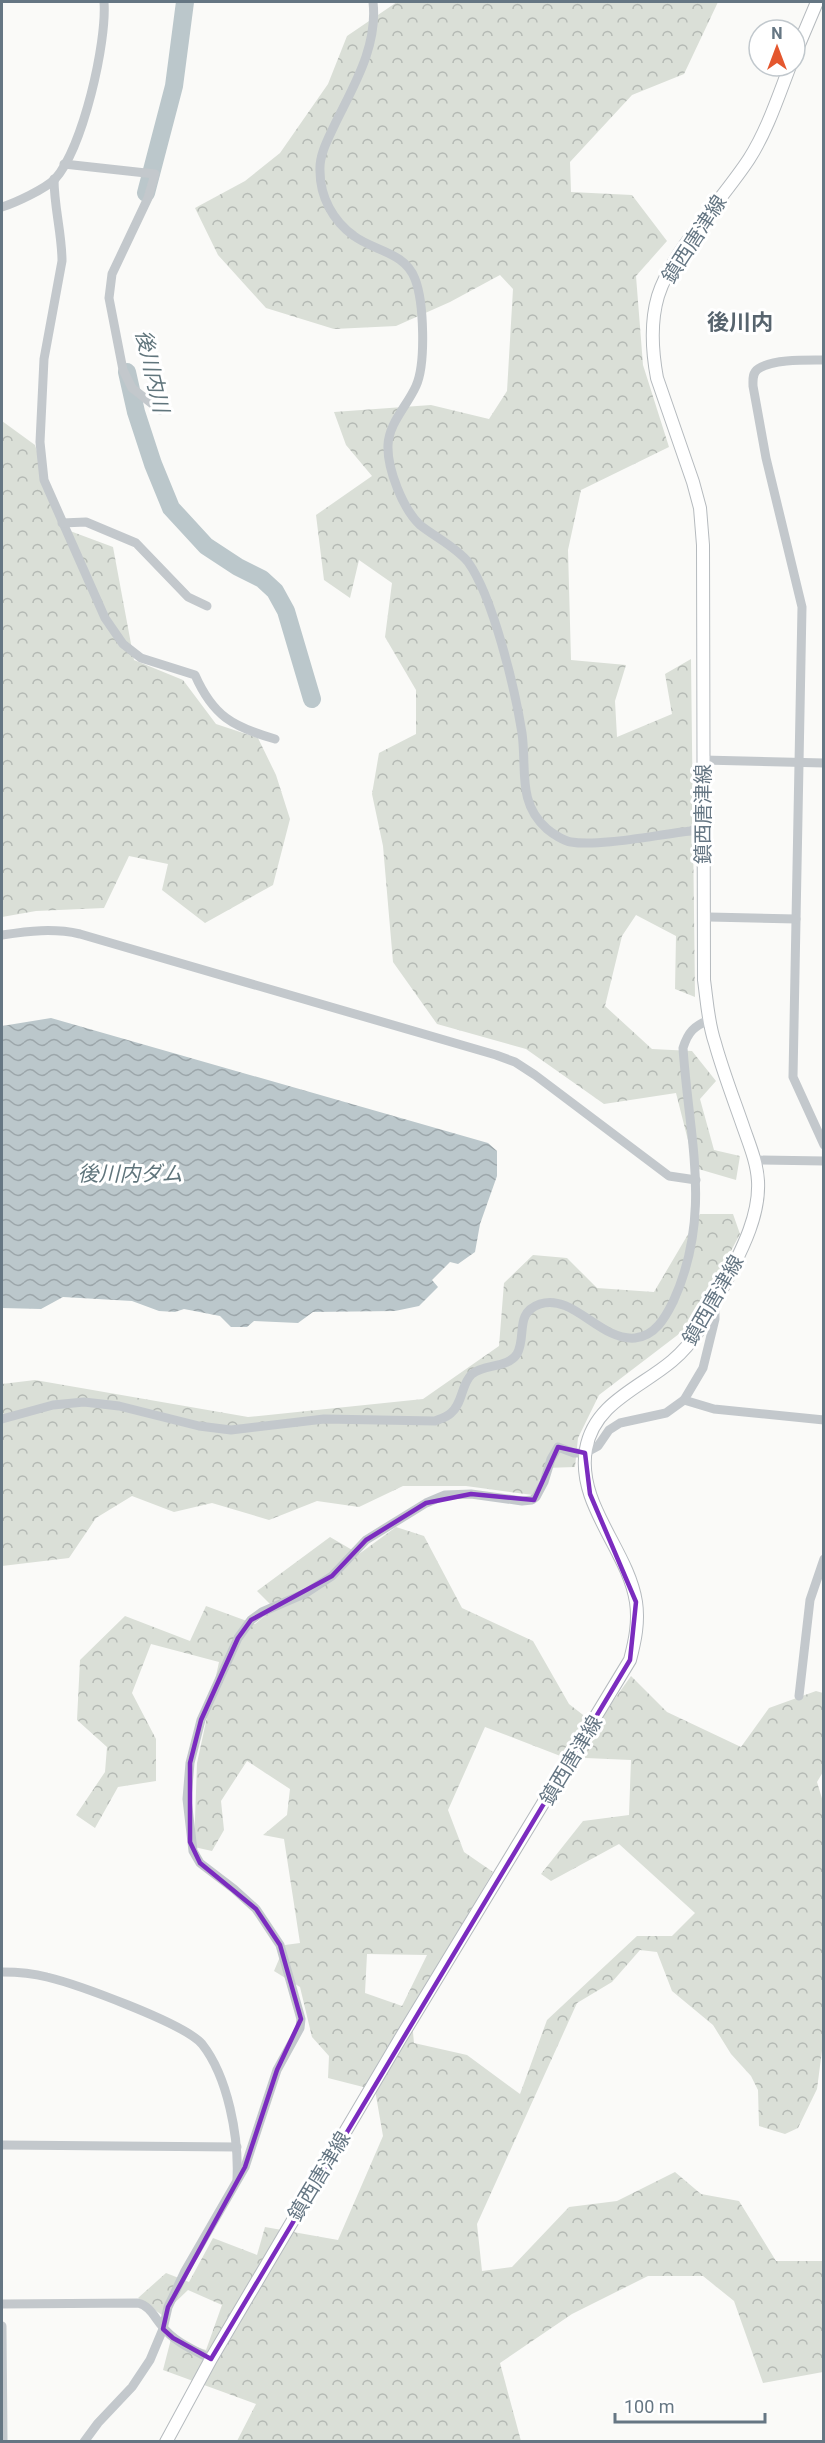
<svg xmlns="http://www.w3.org/2000/svg" width="825" height="2443" font-family="Roboto,'Noto Sans JP',sans-serif">
  <style>
    .forest { fill: url(#forest-crowns); fill-rule: evenodd }
    .water { fill: url(#water-waves) }
    .lines { fill: none; stroke-linecap: round; stroke-linejoin: round }
    .river { stroke: #bbc7cb; stroke-width: 18 }
    .major-casing { stroke: #b5babe; stroke-width: 14 }
    .minor { stroke: #c3c8cc; stroke-width: 9 }
    .major { stroke: #fff; stroke-width: 12 }
    .marked { fill: none; stroke: #7b2cbf; stroke-width: 4.5; stroke-linejoin: round }
    .labels { text-anchor: middle; dominant-baseline: central; stroke-width: 6; stroke-linejoin: round; paint-order: stroke }
    .street-label { font-size: 20px; fill: #657683; stroke: #fff }
    .water-label { font-size: 21px; font-style: italic; fill: #60757c; stroke: #fff }
    .quarter-label { font-size: 22px; font-weight: bold; fill: #57646e; stroke: #fff }
  </style>
  <defs>
    <pattern id="forest-crowns" width="20" height="18" patternUnits="userSpaceOnUse" patternTransform="scale(1.5)"><rect width="20" height="18" fill="#dadfd7"/><path d="M2 6a3 3 0 1 1 6 0M12 15a3 3 0 1 1 6 0" fill="none" stroke="#b4b9b4"/></pattern>
    <pattern id="water-waves" width="16" height="10" patternUnits="userSpaceOnUse" patternTransform="scale(1.5)"><rect width="16" height="10" fill="#bbc7cb"/><path d="M0 5q4-4 8 0t8 0" fill="none" stroke="#9ca6aa"/></pattern>
  </defs>
  <rect width="100%" height="100%" fill="#fafaf8"/>
  <g class="forest">
    <path d="M397 2H718L684 74 632 95 570 162 571 192 632 195 667 241 636 276 643 365 669 447 581 490 568 550 571 660 626 665 615 701 617 737 672 714 665 674 691 659 695 997 675 989 676 936 636 915 622 936 605 1006 652 1049 692 1051 716 1081 700 1099 714 1150 740 1156 736 1180 695 1168 676 1093 604 1104 526 1049 437 1024 393 962 383 846 372 794 379 753 416 734V690L385 637 392 583 359 560 350 598 324 580 316 515 372 476 346 445 334 412 431 405 489 419 507 391 513 289 500 275 450 302 396 326 334 329 266 308 218 255 195 208 245 181 280 153 328 84 347 36Z"/>
    <path d="M2 421 35 445 62 528 113 547 134 660 183 680 216 724 258 738 276 775 290 819 273 885 205 923 162 890 168 864 129 856 104 908 36 911 2 917Z"/>
    <path d="M700 1214H733L740 1234 692 1324 599 1395 578 1438 575 1467 545 1468 533 1495 466 1486H403L359 1507 317 1501 269 1520 212 1503 174 1512 132 1496 96 1518 69 1558 2 1566V1384L35 1380 248 1417 423 1399 499 1346 504 1283 533 1255 567 1258 597 1288 654 1292Z"/>
    <path d="M396 1527 424 1536 462 1608 533 1641 569 1704 596 1725 631 1676 667 1712 741 1747 769 1708 816 1691 823 1693V1772L817 1782 824 1805 823 2043 817 2089 798 2128 785 2134 759 2126 758 2090 751 2076 731 2054 713 2025 672 1991 657 1952 640 1950 612 1982 577 2003 477 2224 482 2271 512 2267 569 2207 617 2201 675 2172 701 2194 739 2201 776 2261H823V2372L763 2383 734 2301 703 2276H648L572 2314 500 2363 521 2441H237L256 2404 163 2370 171 2339 206 2350 222 2305 188 2290 162 2315 138 2298 166 2273 189 2282 213 2238 257 2255 265 2227 338 2240 383 2136 375 2090 328 2078 329 2056 312 2037 300 1987 274 1971 285 1945 300 1943 284 1839 263 1835 287 1815 290 1789 247 1761 221 1801 224 1830 212 1851 194 1847 197 1763 219 1662 151 1644 132 1693 156 1739V1781L118 1787 95 1828 76 1815 105 1772 107 1747 77 1720 80 1660 125 1616 190 1641 206 1606 255 1624 274 1608 257 1591 330 1537 359 1554ZM485 1727 563 1757 631 1760 629 1815 583 1821 541 1874 551 1881 619 1844 695 1913 672 1936H637L547 2020 520 2094 467 2055 414 2043 411 2011 493 1872 464 1852 448 1810ZM367 1954 427 1955 402 2006 365 1993Z"/>
  </g>
  <path class="water" d="M51 1018 488 1143 497 1151V1176L480 1224 475 1252 458 1264 450 1262 432 1280 438 1287 419 1306 395 1311 313 1312 298 1323 254 1321 247 1327H231L220 1316 184 1309 175 1312 159 1311 132 1301 63 1297 41 1309 2 1308V1026Z"/>
  <g class="lines">
    <g class="river">
      <path d="M146 193 174 86 185 2"/>
      <path d="M127 372 136 412 153 464 171 508 206 546 238 567 262 579 275 591 286 611 312 699"/>
    </g>
    <defs>
      <g id="major">
        <path d="M795 54 817 2"/>
        <path d="M166 2442 211 2359 400 2039 630 1660C635 1641 639 1622 636 1602 628 1550 576 1504 586 1449 594 1403 640 1388 672 1361 697 1340 710 1312 725 1283 740 1253 760 1217 758 1181 757 1163 750 1146 744 1129 734 1100 723 1072 715 1043 708 1023 707 1001 704 980L703 545 700 508 693 482 657 378C652 351 650 323 658 296 672 251 723 199 749 159 767 131 778 97 790 66"/>
      </g>
    </defs>
    <use href="#major" class="major-casing"/>
    <g class="minor">
      <path d="M373 2C378 46 354 85 335 124 328 139 319 155 320 171 320 197 333 221 354 236 374 251 405 252 415 279 424 302 426 364 416 386 407 406 389 423 388 445 387 469 403 509 420 525 435 537 456 547 468 562 493 597 515 689 522 733 527 769 517 803 547 829 553 834 564 841 571 842 600 847 660 834 691 831L703 824"/>
      <path d="M64 164 155 174 148 198 112 274 109 298 123 370 132 388 160 410"/>
      <path d="M54 179C54 207 62 234 62 261L44 359 40 442 44 480 105 618 123 644 141 658 195 675C213 716 233 727 275 739"/>
      <path d="M2 207C15 203 45 189 55 179 83 148 107 42 104 2"/>
      <path d="M824 360C806 360 772 359 758 369 752 373 753 380 753 386L766 458 802 607 793 1077 824 1145"/>
      <path d="M62 523 86 522 136 543 188 597 207 606"/>
      <path d="M703 760 824 763"/>
      <path d="M709 917 796 919"/>
      <path d="M2 935C29 931 53 928 80 934L496 1055 515 1062 535 1075 669 1176 696 1180"/>
      <path d="M755 1160 824 1161"/>
      <path d="M684 1400 703 1368 715 1319V1303"/>
      <path d="M2 1419 53 1405 84 1402 119 1406 199 1426 231 1430 324 1419 435 1421C440 1419 447 1417 451 1413 463 1403 461 1384 472 1374 485 1363 507 1369 517 1354 527 1336 514 1313 540 1304 573 1293 600 1341 635 1338 655 1336 665 1318 673 1302 713 1215 689 1139 683 1048 688 1032 694 1026 709 1020"/>
      <path d="M799 1696 810 1600 824 1559"/>
      <path d="M2 1972C17 1972 32 1973 47 1977 76 1984 184 2023 202 2044 228 2077 239 2137 237 2179"/>
      <path d="M2 2145 237 2147"/>
      <path d="M2 2304 138 2303C150 2306 154 2317 162 2326 174 2342 194 2350 211 2359"/>
      <path d="M2 2326 3 2442"/>
      <path d="M84 2442 98 2423 132 2387 150 2360 163 2329 168 2307 185 2271 245 2167 277 2070 300 2028 301 2019 280 1945 256 1909 234 1889 200 1863 193 1851 187 1799 190 1763 201 1720 238 1638 251 1620 262 1612 306 1593 332 1576 366 1540 426 1503 445 1495 471 1494 522 1501 532 1500 536 1497 544 1482 551 1459 558 1447 574 1453H585L598 1446 609 1430 620 1423 666 1413 684 1400 714 1409 824 1420"/>
    </g>
    <use href="#major" class="major"/>
  </g>
  <path class="marked" d="M558 1447 585 1453 590 1494 636 1602 630 1660 211 2359 173 2338 163 2329 168 2307 245 2167 277 2070 301 2019 280 1945 256 1909 200 1863 190 1842V1763L201 1720 238 1638 251 1620 332 1576 366 1540 426 1503 471 1494 534 1500Z"/>
  <g class="labels">
    <g class="street-label">
      <text transform="translate(694 239) rotate(-57)">鎮西唐津線</text>
      <text transform="translate(703 814) rotate(-90)">鎮西唐津線</text>
      <text transform="translate(713 1300) rotate(-60)">鎮西唐津線</text>
      <text transform="translate(571 1760) rotate(-59)">鎮西唐津線</text>
      <text transform="translate(319 2176) rotate(-59)">鎮西唐津線</text>
    </g>
    <g class="water-label">
      <text transform="translate(152 371) rotate(77)">後川内川</text>
      <text x="130" y="1174">後川内ダム</text>
    </g>
    <g class="quarter-label">
      <text x="740" y="322">後川内</text>
    </g>
  </g>
  <rect width="825" height="2443" fill="none" stroke="#657683" stroke-width="6"/>
  <g transform="translate(777 48)"><circle r="28" fill="#ffffff" stroke="#c1c8cd" stroke-width="1.5"/>
  <path d="M0-4.5L10 22L0 15L-10 22Z" fill="#e4572e"/>
  <text y="-9" font-size="16" font-weight="bold" text-anchor="middle" fill="#657683">N</text>
  </g>
  <path d="M615 2413v9h150v-9" fill="none" stroke="#657683" stroke-width="3"/>
  <text x="624" y="2413" font-size="18" fill="#657683" stroke="#ffffff" stroke-width="4.5" paint-order="stroke">100 m</text>
</svg>
